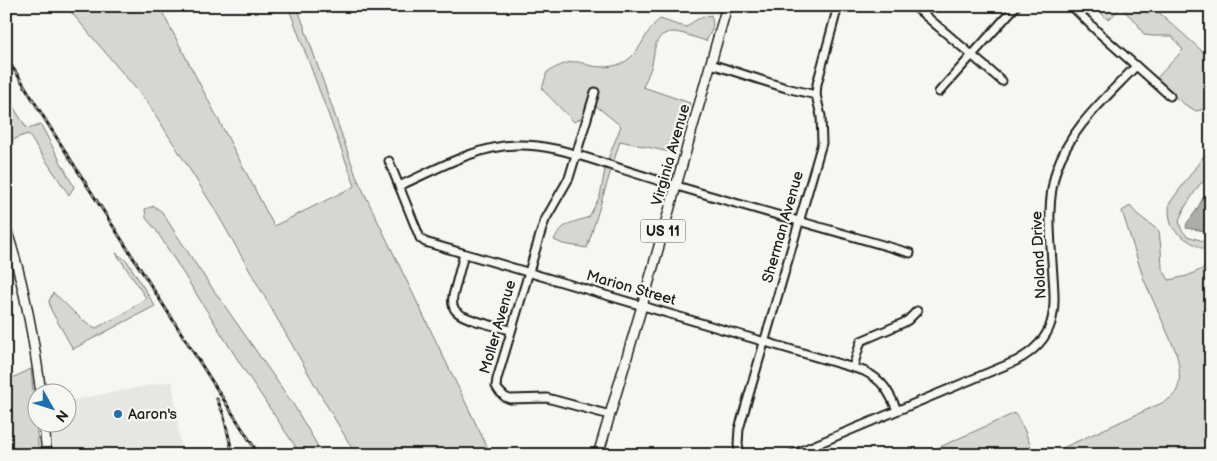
<svg xmlns="http://www.w3.org/2000/svg" width="1217" height="461" font-family="'Balsamiq Sans',sans-serif">
  <style>
    .built { fill: #e6e6e2 }
    .green { fill: #d6d6d2; stroke: #797977 }
    .water { fill: #acaca9; stroke: #727271 }
    .lines { fill: none; stroke-linecap: round; stroke-linejoin: round }
    .minor-casing { stroke: #1c1c1c; stroke-width: 11 }
    .major-casing { stroke: #1c1c1c; stroke-width: 12 }
    .minor { stroke: #f6f6f2; stroke-width: 7 }
    .major { stroke: #f6f6f2; stroke-width: 9 }
    .rail-casing { stroke: #1c1c1c; stroke-width: 3 }
    .rail { stroke: #f6f6f2; stroke-width: 1; stroke-dasharray: 4; stroke-linecap: butt }
    .poi-dot { fill: #1f6fb2; stroke: #f6f6f2; stroke-width: 2 }
    .labels { text-anchor: middle; dominant-baseline: central; stroke-width: 4.5; stroke-linejoin: round; paint-order: stroke }
    .shield { fill: #f6f6f2; stroke: #5d5d5c; stroke-width: 1 }
    .shield-label { font-size: 14px; font-weight: bold; fill: #1c1c1c }
    .street-label { font-size: 15px; fill: #1c1c1c; stroke: #f6f6f2 }
    .poi-label { font-size: 15px; fill: #1c1c1c; stroke: #f6f6f2; text-anchor: start }
  </style>
  <rect width="100%" height="100%" fill="#f6f6f2"/>
  <filter id="ink" filterUnits="userSpaceOnUse"><feTurbulence type="fractalNoise" baseFrequency=".02" numOctaves="2"/><feDisplacementMap in="SourceGraphic" scale="10" xChannelSelector="R" yChannelSelector="G"/><feConvolveMatrix kernelMatrix="1 2 1 2 8 2 1 2 1" color-interpolation-filters="sRGB"/></filter>
  <g filter="url(#ink)">
    <path class="built" d="M172 381 182 455H55L51 424H68V401Z"/>
    <g class="green">
      <path d="M66 6H159L274 226 355 186 288 6H297L356 176 491 455H356L323 399 214 208 148 103Z"/>
      <path d="M1102 6H1152L1211 59V115L1206 109 1196 111 1184 104 1155 80 1183 50 1172 36H1153L1144 35 1137 23 1121 8 1108 20 1102 14Z"/>
      <path d="M711 15C715 27 712 30 706 41 696 38 684 33 674 32 654 32 655 50 652 64 650 72 646 79 643 87L690 103 674 153 620 141 587 248 563 244 554 240C562 223 572 223 589 217L600 196 606 164 621 126 595 105 585 116 574 122 542 89 547 72C555 68 564 63 572 62 578 61 583 63 588 65 599 68 615 68 626 61 642 51 645 30 660 19L678 25 687 27C694 20 701 17 711 15Z"/>
      <path d="M6 95 27 129 41 125 74 187 69 195 28 134 19 137 6 144Z"/>
      <path d="M1211 146V177L1200 184 1185 207 1179 220 1181 229 1187 236 1200 240 1211 245V253C1202 249 1178 236 1173 228 1169 220 1169 212 1169 204Z"/>
      <path d="M154 206 162 212 167 220 199 269 293 404 323 455H301L241 365 156 230 146 218 145 209Z"/>
      <path d="M1130 206 1137 214 1159 231 1161 249 1162 268 1169 280 1187 276 1211 265V455H1047L1164 402C1169 399 1173 397 1176 392 1182 382 1179 363 1176 352L1144 280 1122 211Z"/>
      <path d="M116 253 127 261 155 306 73 349 51 310 49 301 53 293C68 304 78 320 96 328L123 314 146 298Z"/>
      <path d="M31 369 39 455H6V381Z"/>
      <path d="M1015 413 1024 429 1031 447 1038 455H922Z"/>
    </g>
    <path class="water" d="M1208 192 1211 193V232L1186 228 1187 223 1196 211 1204 196Z"/>
    <g class="lines">
      <defs>
        <g id="minor">
          <path d="M913 6 920 11 1002 81"/>
          <path d="M1072 6 1098 32 1170 96"/>
          <path d="M1209 6 1211 7"/>
          <path d="M711 64 786 88 816 95"/>
          <path d="M595 92 569 178 545 220 540 235 497 379 496 386 499 391 505 397 510 399 547 398 610 415"/>
          <path d="M939 92 1016 6"/>
          <path d="M389 161 420 238 425 242 864 371C883 380 889 392 897 410"/>
          <path d="M399 186C435 170 476 146 516 145 543 144 569 152 594 160 622 169 649 178 677 186 754 209 832 230 910 253"/>
          <path d="M464 254 453 296C452 302 452 307 456 311 464 320 499 327 511 330"/>
          <path d="M853 367 861 341 903 323 908 320 917 311"/>
          <path d="M740 455 738 444 739 429 822 143 821 116 816 95 817 84 838 6"/>
          <path d="M791 455 1016 361C1061 337 1055 306 1052 262 1050 232 1047 201 1056 171 1070 128 1106 98 1136 66"/>
        </g>
        <g id="major">
          <path d="M6 229C24 282 34 338 41 394"/>
          <path d="M44 424 47 455"/>
          <path d="M598 455 642 306 727 6"/>
        </g>
      </defs>
      <use href="#minor" class="minor-casing"/>
      <use href="#major" class="major-casing"/>
      <use href="#minor" class="minor"/>
      <use href="#major" class="major"/>
      <defs>
        <g id="rail">
          <path d="M6 58 21 80 46 121 259 455"/>
          <path d="M217 399 223 413 233 455"/>
        </g>
      </defs>
      <use href="#rail" class="rail-casing"/>
      <use href="#rail" class="rail"/>
    </g>
  </g>
  <circle class="poi-dot" cx="118" cy="414" r="5"/>
  <g class="labels">
    <rect class="shield" x="640.5" y="219.5" width="45" height="23" rx="4"/>
    <g class="shield-label">
      <text x="663" y="231">US 11</text>
    </g>
    <g class="street-label">
      <text transform="translate(671 155) rotate(-74)">Virginia Avenue</text>
      <text transform="translate(783 227) rotate(-74)">Sherman Avenue</text>
      <text transform="translate(1039 255) rotate(-93)">Noland Drive</text>
      <text transform="translate(631 288) rotate(16)">Marion Street</text>
      <text transform="translate(498 327) rotate(-74)">Moller Avenue</text>
    </g>
    <g class="poi-label">
      <text x="128" y="414">Aaron's</text>
    </g>
  </g>
  <rect width="1217" height="461" fill="none" stroke="#f6f6f2" stroke-width="25"/>
  <rect x="12" y="12" width="1192" height="436" fill="none" stroke="#1c1c1c" stroke-width="2" filter="url(#ink)"/>
  <g transform="translate(52 408) rotate(129)"><circle r="24" fill="#f6f6f2" stroke="#9f9f9c"/>
  <path d="M0-4L9 19L0 12L-9 19Z" fill="#1f6fb2"/>
  <text y="-8" font-size="14" font-weight="bold" text-anchor="middle" fill="#1c1c1c">N</text>
  </g>
</svg>
